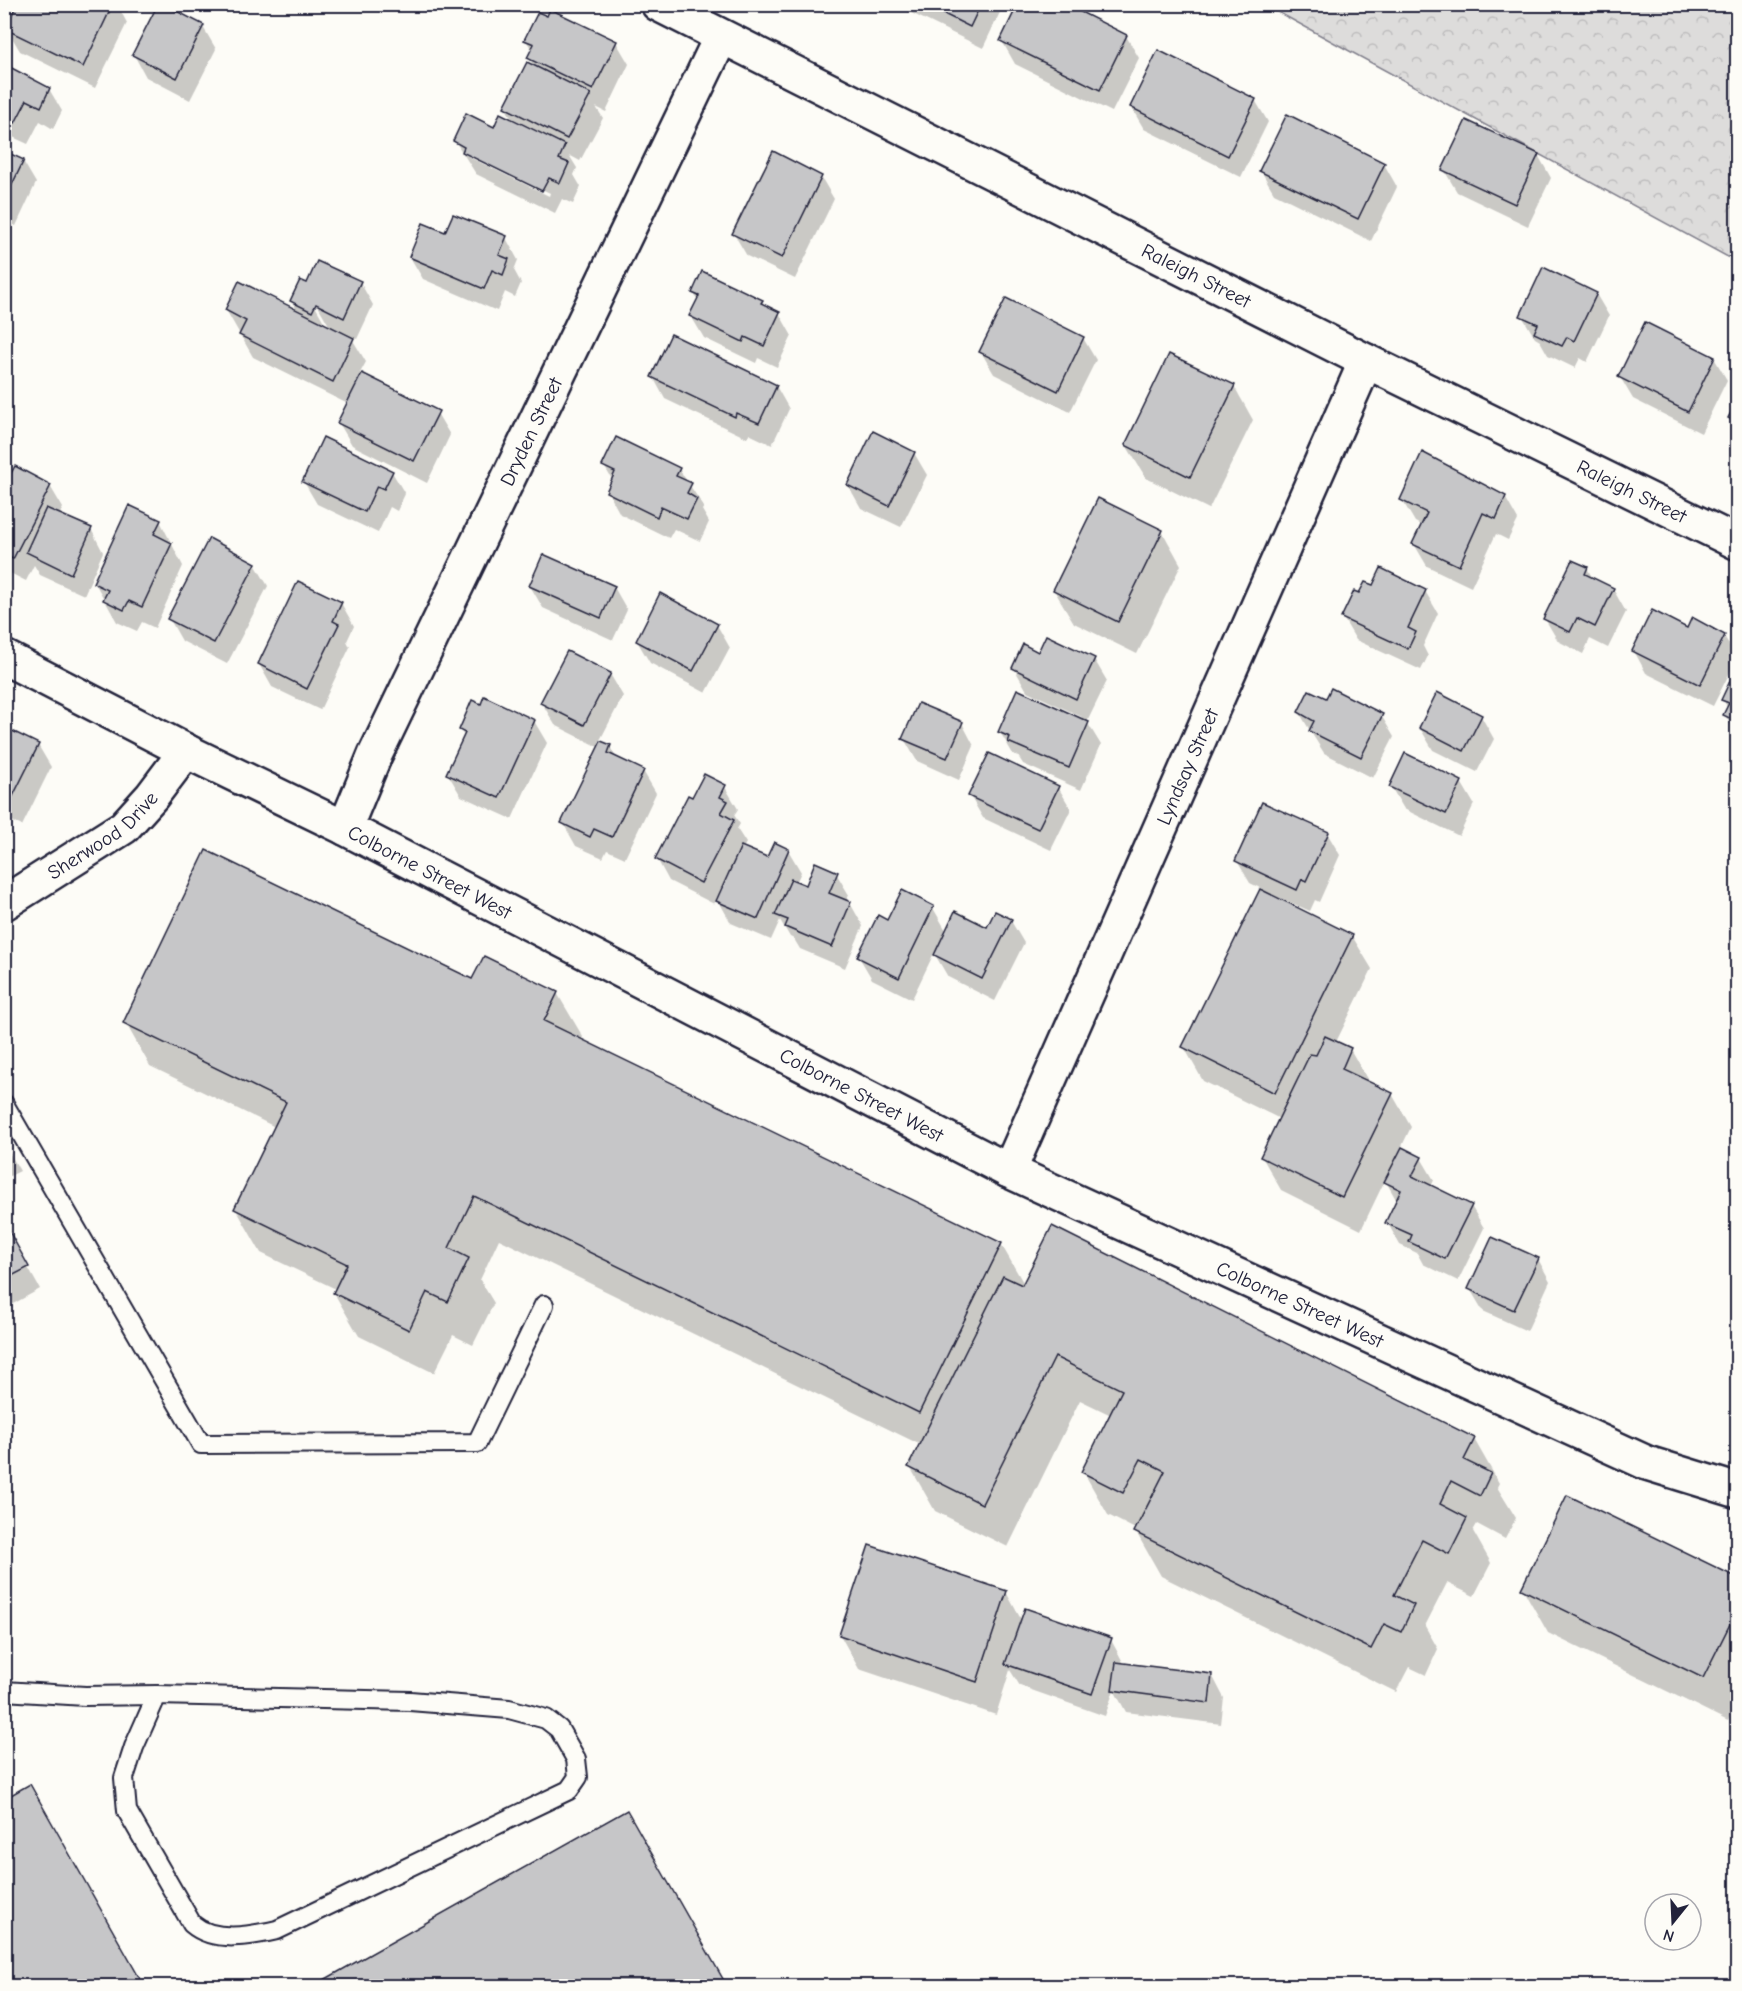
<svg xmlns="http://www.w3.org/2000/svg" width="1742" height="1991" font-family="'Comic Neue',sans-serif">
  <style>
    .forest { fill: url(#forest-crowns); stroke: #807f8b; stroke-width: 1.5 }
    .shadow { fill: #0003; fill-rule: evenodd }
    .building { fill: #c6c6c8; stroke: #22223b; stroke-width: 1.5 }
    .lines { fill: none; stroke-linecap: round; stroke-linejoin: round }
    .service-casing { stroke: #22223b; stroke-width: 22 }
    .minor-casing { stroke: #22223b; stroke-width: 38 }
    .secondary-casing { stroke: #22223b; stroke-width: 38 }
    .service { stroke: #fdfcf7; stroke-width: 18 }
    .minor { stroke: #fdfcf7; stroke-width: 33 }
    .secondary { stroke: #fdfcf7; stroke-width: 33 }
    .labels { text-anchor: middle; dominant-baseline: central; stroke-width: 4.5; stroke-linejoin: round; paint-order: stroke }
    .street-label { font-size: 20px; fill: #22223b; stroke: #fdfcf7 }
  </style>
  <defs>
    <pattern id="forest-crowns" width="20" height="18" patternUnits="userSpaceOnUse" patternTransform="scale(1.5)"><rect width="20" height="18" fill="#dddcdb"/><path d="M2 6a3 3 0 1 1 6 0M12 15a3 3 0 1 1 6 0" fill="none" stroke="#bdbcbd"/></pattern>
  </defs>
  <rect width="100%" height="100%" fill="#fdfcf7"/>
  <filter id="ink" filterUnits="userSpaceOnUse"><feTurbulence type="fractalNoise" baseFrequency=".0167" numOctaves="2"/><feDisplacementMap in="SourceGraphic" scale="12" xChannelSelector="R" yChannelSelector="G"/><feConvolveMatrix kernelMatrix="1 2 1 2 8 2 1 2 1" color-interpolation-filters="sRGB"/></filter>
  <g filter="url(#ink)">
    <path class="forest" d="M1265 5H1737V262Z"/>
    <g class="shadow">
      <path d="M19 4H117L127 23 95 88 20 51 7 29Z"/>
      <path d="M893 4H1004L983 48Z"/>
      <path d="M203 27 216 49 190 100 146 77 134 55Z"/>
      <path d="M1126 36 1139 58 1112 112 1015 64 1002 41Z"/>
      <path d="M526 40 616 42 629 64 606 112 596 107 603 118 580 161 569 155 577 168 574 175 581 187 573 204 562 199 555 213 476 174 455 141 514 122 505 107 534 67 529 58 532 50ZM469 154 550 193 549 196 469 157Z"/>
      <path d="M4 65 49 89 62 111 53 129 40 121 28 144 4 133Z"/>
      <path d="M1255 100 1268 122 1241 177 1144 129 1131 107Z"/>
      <path d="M4 152 23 161 36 183 16 226 4 220Z"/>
      <path d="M1538 155 1551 178 1528 226 1457 192 1444 170Z"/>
      <path d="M1384 164 1397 187 1371 241 1274 193 1261 171Z"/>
      <path d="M821 177 834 199 795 279 747 256 734 234Z"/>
      <path d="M446 234 506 238 518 260 514 270 521 283 515 297 505 292 497 311 423 279 410 257Z"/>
      <path d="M360 282 373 305 357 339 351 337 366 362 360 373 437 413 450 435 427 483 352 445 339 423 348 404 253 357 226 310 298 312 292 301 307 285ZM313 297 330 327H327L311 299Z"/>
      <path d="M694 293 762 301 765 307 779 313 792 336 777 367 758 358 756 363 704 338 691 316 698 301Z"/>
      <path d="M1596 294 1609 316 1587 362 1580 358 1575 368 1548 355 1540 341 1535 338 1522 316Z"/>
      <path d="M1083 338 1096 360 1070 412 994 374 981 352Z"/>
      <path d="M1714 358 1727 380 1701 433 1633 399 1620 377Z"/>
      <path d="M653 377 776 386 789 409 772 445 749 434 747 438 665 399Z"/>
      <path d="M1234 386 1253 420 1209 509 1146 478 1126 445Z"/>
      <path d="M1738 402V432L1730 418Z"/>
      <path d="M914 453 927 475 901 527 861 508 848 485Z"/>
      <path d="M604 466 679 469 704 507 702 510 709 522 700 541 674 529 669 538 620 514 608 492 613 481Z"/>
      <path d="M392 472 405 494 397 511 390 507 378 533 317 504 304 482Z"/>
      <path d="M50 486 63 508 59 515 91 529 103 552 84 595 40 575 34 565 26 581 4 570V489Z"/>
      <path d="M1505 497 1518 520 1508 540 1496 534 1471 587 1427 566 1414 544 1423 526 1415 522 1402 500Z"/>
      <path d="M160 521 183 566 155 628 142 622 137 631 117 622 95 583Z"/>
      <path d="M1162 531 1181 565 1137 654 1074 623 1054 590Z"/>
      <path d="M255 564 268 586 227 664 182 641 169 618Z"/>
      <path d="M1587 568 1593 579 1613 589 1626 612 1608 648 1590 639 1583 654 1558 641 1545 619Z"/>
      <path d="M530 586 614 587 627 610 613 640 543 608Z"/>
      <path d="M1374 587 1425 591 1438 613 1423 646 1428 656 1421 670 1356 640 1343 618 1360 595Z"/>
      <path d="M341 603 354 626 347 641 350 647 320 710 272 687 259 664Z"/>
      <path d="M717 625 730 648 706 693 650 663 637 641Z"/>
      <path d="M1688 630 1724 636 1737 658 1713 706 1646 673 1634 651Z"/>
      <path d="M1038 654 1094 659 1107 681 1087 722 1101 745 1081 790 1023 764 1018 756 1013 754 1000 732 1081 720 1082 717 1027 691 1014 668Z"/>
      <path d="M1738 668V737L1725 715 1728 709 1723 699Z"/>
      <path d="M610 674 623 696 599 742 610 747 617 759 643 771 656 793 625 858 607 850 603 858 576 846 563 823 599 747 555 725 542 703Z"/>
      <path d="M1437 694 1481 716 1494 739 1477 772 1433 750 1420 728Z"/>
      <path d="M1326 700 1381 715 1394 737 1373 778 1324 753 1312 734 1299 712Z"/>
      <path d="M534 721 547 743 512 819 461 796 448 774 465 737 460 730Z"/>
      <path d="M962 723 974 746 959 780 917 761 904 739Z"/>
      <path d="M4 728 38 745 51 767 22 826 4 817Z"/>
      <path d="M1461 782 1474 804 1459 836 1404 809 1391 787Z"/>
      <path d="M725 787 738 809 734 815 740 824 737 829 746 843 743 848 768 859 788 850 801 872 796 883 806 887 836 873 849 895 846 902 850 903 863 926 845 968 800 949 794 939 790 937 780 920 771 940 731 923 717 898 714 904 669 881 657 859 693 799Z"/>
      <path d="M1058 787 1071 809 1051 850 983 818 970 796Z"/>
      <path d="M1327 833 1340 855 1319 902 1315 900 1310 911 1287 901 1286 903 1352 936 1372 969 1336 1042 1350 1049 1370 1084 1392 1094 1411 1127 1401 1148 1421 1158 1434 1180 1431 1187 1471 1206 1484 1228 1458 1281 1423 1264 1417 1253 1400 1245 1387 1222 1397 1201 1385 1180 1361 1230 1281 1190 1262 1157 1280 1119 1203 1081 1184 1047 1262 889 1250 883 1237 861Z"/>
      <path d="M933 908 947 932 988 929 996 913 1011 921 1024 943 995 1001 948 977 934 953 912 999 872 979 859 957 888 922Z"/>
      <path d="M473 981 557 993 583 1037 581 1040 1001 1244 1024 1284 1474 1439 1499 1483 1497 1487 1516 1518 1505 1539 1477 1524 1473 1531 1491 1563 1474 1596 1447 1583 1425 1626 1438 1649 1426 1675 1409 1667 1396 1692 1161 1576 1136 1532 1137 1530 1108 1515 1083 1471 1111 1415 1080 1400 1008 1547 935 1511 910 1467 921 1445 499 1239 480 1280 494 1303 473 1345 453 1335 434 1373 359 1336 334 1293 336 1289 261 1253 236 1209 275 1127 150 1066 125 1022Z"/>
      <path d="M4 1143 20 1171 4 1179Z"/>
      <path d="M4 1225 40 1289 4 1309Z"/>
      <path d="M1538 1259 1550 1281 1527 1331 1483 1311 1470 1289Z"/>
      <path d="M1738 1580V1702L1728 1721 1548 1633 1523 1589Z"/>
      <path d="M1006 1592 1022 1621 1111 1640 1123 1662V1664L1212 1675 1224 1698 1221 1724 1126 1712 1114 1690 1105 1716 1020 1686 1010 1670 996 1715 859 1669 840 1635Z"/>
      <path d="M4 1800 55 1830 143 1986H4Z"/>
      <path d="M652 1855 726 1986 317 1985Z"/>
    </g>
    <g class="building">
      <path d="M17 4H113L83 67 5 29Z"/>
      <path d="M158 4H163L204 25 177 78 132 55Z"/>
      <path d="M924 4H981L970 27Z"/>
      <path d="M1018 4H1065L1127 35 1100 90 1000 41Z"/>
      <path d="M550 9 617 41 593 90 527 58 534 44 524 40 538 12 547 16Z"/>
      <path d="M1158 50 1256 99 1228 156 1130 107Z"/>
      <path d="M527 62 591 94 567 139 504 107Z"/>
      <path d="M4 64 50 88 41 107 27 100 15 123 4 118Z"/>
      <path d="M466 113 494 127 500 113 565 145 559 159 569 163 560 183 549 178 542 191 462 152 464 147 453 141Z"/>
      <path d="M1287 114 1385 163 1358 219 1259 171Z"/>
      <path d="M1466 120 1539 154 1515 204 1442 170Z"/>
      <path d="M4 151 24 160 4 201Z"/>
      <path d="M773 151 822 176 782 258 732 234Z"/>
      <path d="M453 214 507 236 499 255 509 259 503 275 492 270 484 289 409 257 423 223 445 232Z"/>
      <path d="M317 261 361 281 344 318 316 304 312 312 290 301 300 280 307 283Z"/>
      <path d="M1543 267 1597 293 1574 341 1567 337 1562 346 1534 333 1538 324 1520 316Z"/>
      <path d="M702 271 763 300 761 303 780 312 764 346 745 337 743 342 689 316 699 296 692 293Z"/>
      <path d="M239 281 354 338 333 382 239 335 246 321 225 310Z"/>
      <path d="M1006 298 1084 337 1058 391 979 352Z"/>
      <path d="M1645 322 1715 357 1688 412 1618 377Z"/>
      <path d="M671 334 777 385 759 423 736 413 735 417 651 377Z"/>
      <path d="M1169 354 1235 385 1190 477 1125 445Z"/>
      <path d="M362 373 439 411 414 461 337 423Z"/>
      <path d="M1738 399V423L1728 418Z"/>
      <path d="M873 431 915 452 889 506 847 485Z"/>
      <path d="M323 437 393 471 384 489 377 486 365 512 302 482Z"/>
      <path d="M616 437 680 468 676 476 692 483 687 493 697 499 687 519 661 507 657 517 606 492 615 472 602 466Z"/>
      <path d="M1422 452 1506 496 1496 519 1483 513 1459 566 1412 544 1427 513 1400 500Z"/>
      <path d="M15 466 51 485 13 559 4 555V486Z"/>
      <path d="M1098 498 1163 530 1118 622 1053 590Z"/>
      <path d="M129 505 161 520 154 534 172 543 142 607 129 601 124 610 103 600 108 590 93 583Z"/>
      <path d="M46 508 92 528 71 574 26 552Z"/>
      <path d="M209 538 256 563 214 643 167 619Z"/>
      <path d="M543 554 615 586 601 618 529 586Z"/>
      <path d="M1572 560 1588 567 1585 574 1614 588 1595 627 1577 618 1570 632 1543 619Z"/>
      <path d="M1381 568 1426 590 1408 628 1416 632 1408 649 1341 618 1354 591 1359 593 1365 582 1373 585Z"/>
      <path d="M298 581 342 602 333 621 339 624 307 689 258 664Z"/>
      <path d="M660 593 718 624 693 671 636 641Z"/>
      <path d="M1652 610 1687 628 1692 617 1725 635 1700 685 1632 651Z"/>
      <path d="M1046 635 1095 658 1076 699 1012 668 1023 644 1038 652Z"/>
      <path d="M567 651 611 673 584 725 540 703Z"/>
      <path d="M1738 664V722L1723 715 1729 703 1721 700Z"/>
      <path d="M1331 688 1383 714 1361 757 1309 731 1314 721 1298 712 1309 690 1326 698Z"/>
      <path d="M1017 689 1089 722 1069 768 1008 742 1010 737 998 732Z"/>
      <path d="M1437 692 1482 715 1464 751 1419 728Z"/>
      <path d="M484 696 535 720 499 798 446 774 465 733 459 730 472 700 481 704Z"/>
      <path d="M918 703 963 722 947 758 902 739Z"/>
      <path d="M4 727 39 744 9 804 4 802Z"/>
      <path d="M601 741 611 745 608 753 644 770 612 837 594 829 590 837 561 823Z"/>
      <path d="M989 753 1059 786 1038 829 968 796Z"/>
      <path d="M1405 753 1462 781 1446 814 1389 787Z"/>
      <path d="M704 774 726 785 720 797 728 801 721 813 734 820 701 883 655 859 688 795 692 797Z"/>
      <path d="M1262 802 1329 832 1306 881 1302 879 1297 890 1235 861Z"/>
      <path d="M774 842 789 849 758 919 716 901 741 846 767 857Z"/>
      <path d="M206 850 472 979 484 956 558 992 544 1021 1002 1243 919 1413 474 1196 449 1248 469 1258 448 1302 427 1292 409 1330 333 1293 347 1264 234 1209 286 1102 123 1023Z"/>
      <path d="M815 862 838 872 829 893 851 902 832 947 785 927 788 920 775 915 791 879 806 885Z"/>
      <path d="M1260 889 1353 935 1275 1093 1182 1047Z"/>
      <path d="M902 890 934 906 899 978 857 957 878 915 887 920Z"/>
      <path d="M955 911 987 927 995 911 1012 919 982 979 934 955Z"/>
      <path d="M1325 1036 1351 1048 1342 1069 1393 1093 1342 1197 1260 1157 1310 1054 1316 1055Z"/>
      <path d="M1402 1147 1422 1157 1412 1176 1472 1205 1445 1259 1409 1242 1412 1235 1385 1223 1401 1190 1384 1182Z"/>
      <path d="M4 1222 29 1267 4 1280Z"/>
      <path d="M1052 1226 1475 1438 1464 1460 1491 1473 1480 1496 1451 1481 1440 1504 1467 1518 1449 1554 1422 1540 1394 1595 1414 1605 1401 1632 1384 1624 1371 1649 1134 1532 1165 1471 1141 1459 1123 1493 1081 1472 1122 1390 1055 1357 982 1504 908 1467 1003 1276 1022 1285Z"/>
      <path d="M1492 1237 1539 1258 1514 1310 1468 1289Z"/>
      <path d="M1567 1495 1738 1578V1608L1703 1678 1521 1589Z"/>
      <path d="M869 1545 1007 1591 977 1682 839 1635Z"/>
      <path d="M1025 1608 1112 1638 1092 1694 1005 1664Z"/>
      <path d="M1116 1662 1212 1674 1209 1703 1112 1690Z"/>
      <path d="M30 1784 144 1986H4V1799Z"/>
      <path d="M627 1810 727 1986H316L315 1985Z"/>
    </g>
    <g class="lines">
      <defs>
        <g id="service">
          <path d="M4 1104 201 1444 477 1443 544 1305"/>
          <path d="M4 1691 85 1696 157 1695 410 1701 509 1709 546 1719 559 1729 576 1759 578 1777 569 1790 277 1930C250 1936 214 1943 192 1924L127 1811 124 1778 134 1747 157 1695"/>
        </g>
        <g id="minor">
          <path id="s1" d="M658 4 1366 361 1738 543"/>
          <path id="s2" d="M345 828 375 755 721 37"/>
          <path id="s3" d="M4 903 124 827 152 796 186 751"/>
          <path id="s4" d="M1009 1171 1366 361"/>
        </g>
        <g id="secondary">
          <path id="s5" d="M4 657 186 751 345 828 1009 1171 1647 1463 1738 1491"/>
        </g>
      </defs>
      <use href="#service" class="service-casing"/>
      <use href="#minor" class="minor-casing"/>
      <use href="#secondary" class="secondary-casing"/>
      <use href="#service" class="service"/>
      <use href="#minor" class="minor"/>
      <use href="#secondary" class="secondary"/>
    </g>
  </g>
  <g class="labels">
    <g class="street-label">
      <text stroke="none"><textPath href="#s1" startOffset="603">Raleigh Street</textPath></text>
      <text stroke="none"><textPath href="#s2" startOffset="438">Dryden Street</textPath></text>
      <text stroke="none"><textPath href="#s1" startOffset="1089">Raleigh Street</textPath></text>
      <text stroke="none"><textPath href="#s4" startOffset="442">Lyndsay Street</textPath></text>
      <text stroke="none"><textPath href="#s3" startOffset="120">Sherwood Drive</textPath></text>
      <text stroke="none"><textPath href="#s5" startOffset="477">Colborne Street West</textPath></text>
      <text stroke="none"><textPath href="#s5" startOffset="963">Colborne Street West</textPath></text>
      <text stroke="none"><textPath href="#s5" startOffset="1449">Colborne Street West</textPath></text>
    </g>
  </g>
  <rect width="1742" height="1991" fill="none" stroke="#fdfcf7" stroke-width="24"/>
  <rect x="12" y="12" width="1718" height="1967" fill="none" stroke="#22223b" stroke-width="2" filter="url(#ink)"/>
  <g transform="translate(1673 1922) rotate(198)"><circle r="28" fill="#fdfcf7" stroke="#a5a5ac" stroke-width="1.5"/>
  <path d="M0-4.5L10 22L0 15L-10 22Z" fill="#22223b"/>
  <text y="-9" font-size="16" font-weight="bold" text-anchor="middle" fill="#22223b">N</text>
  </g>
</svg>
